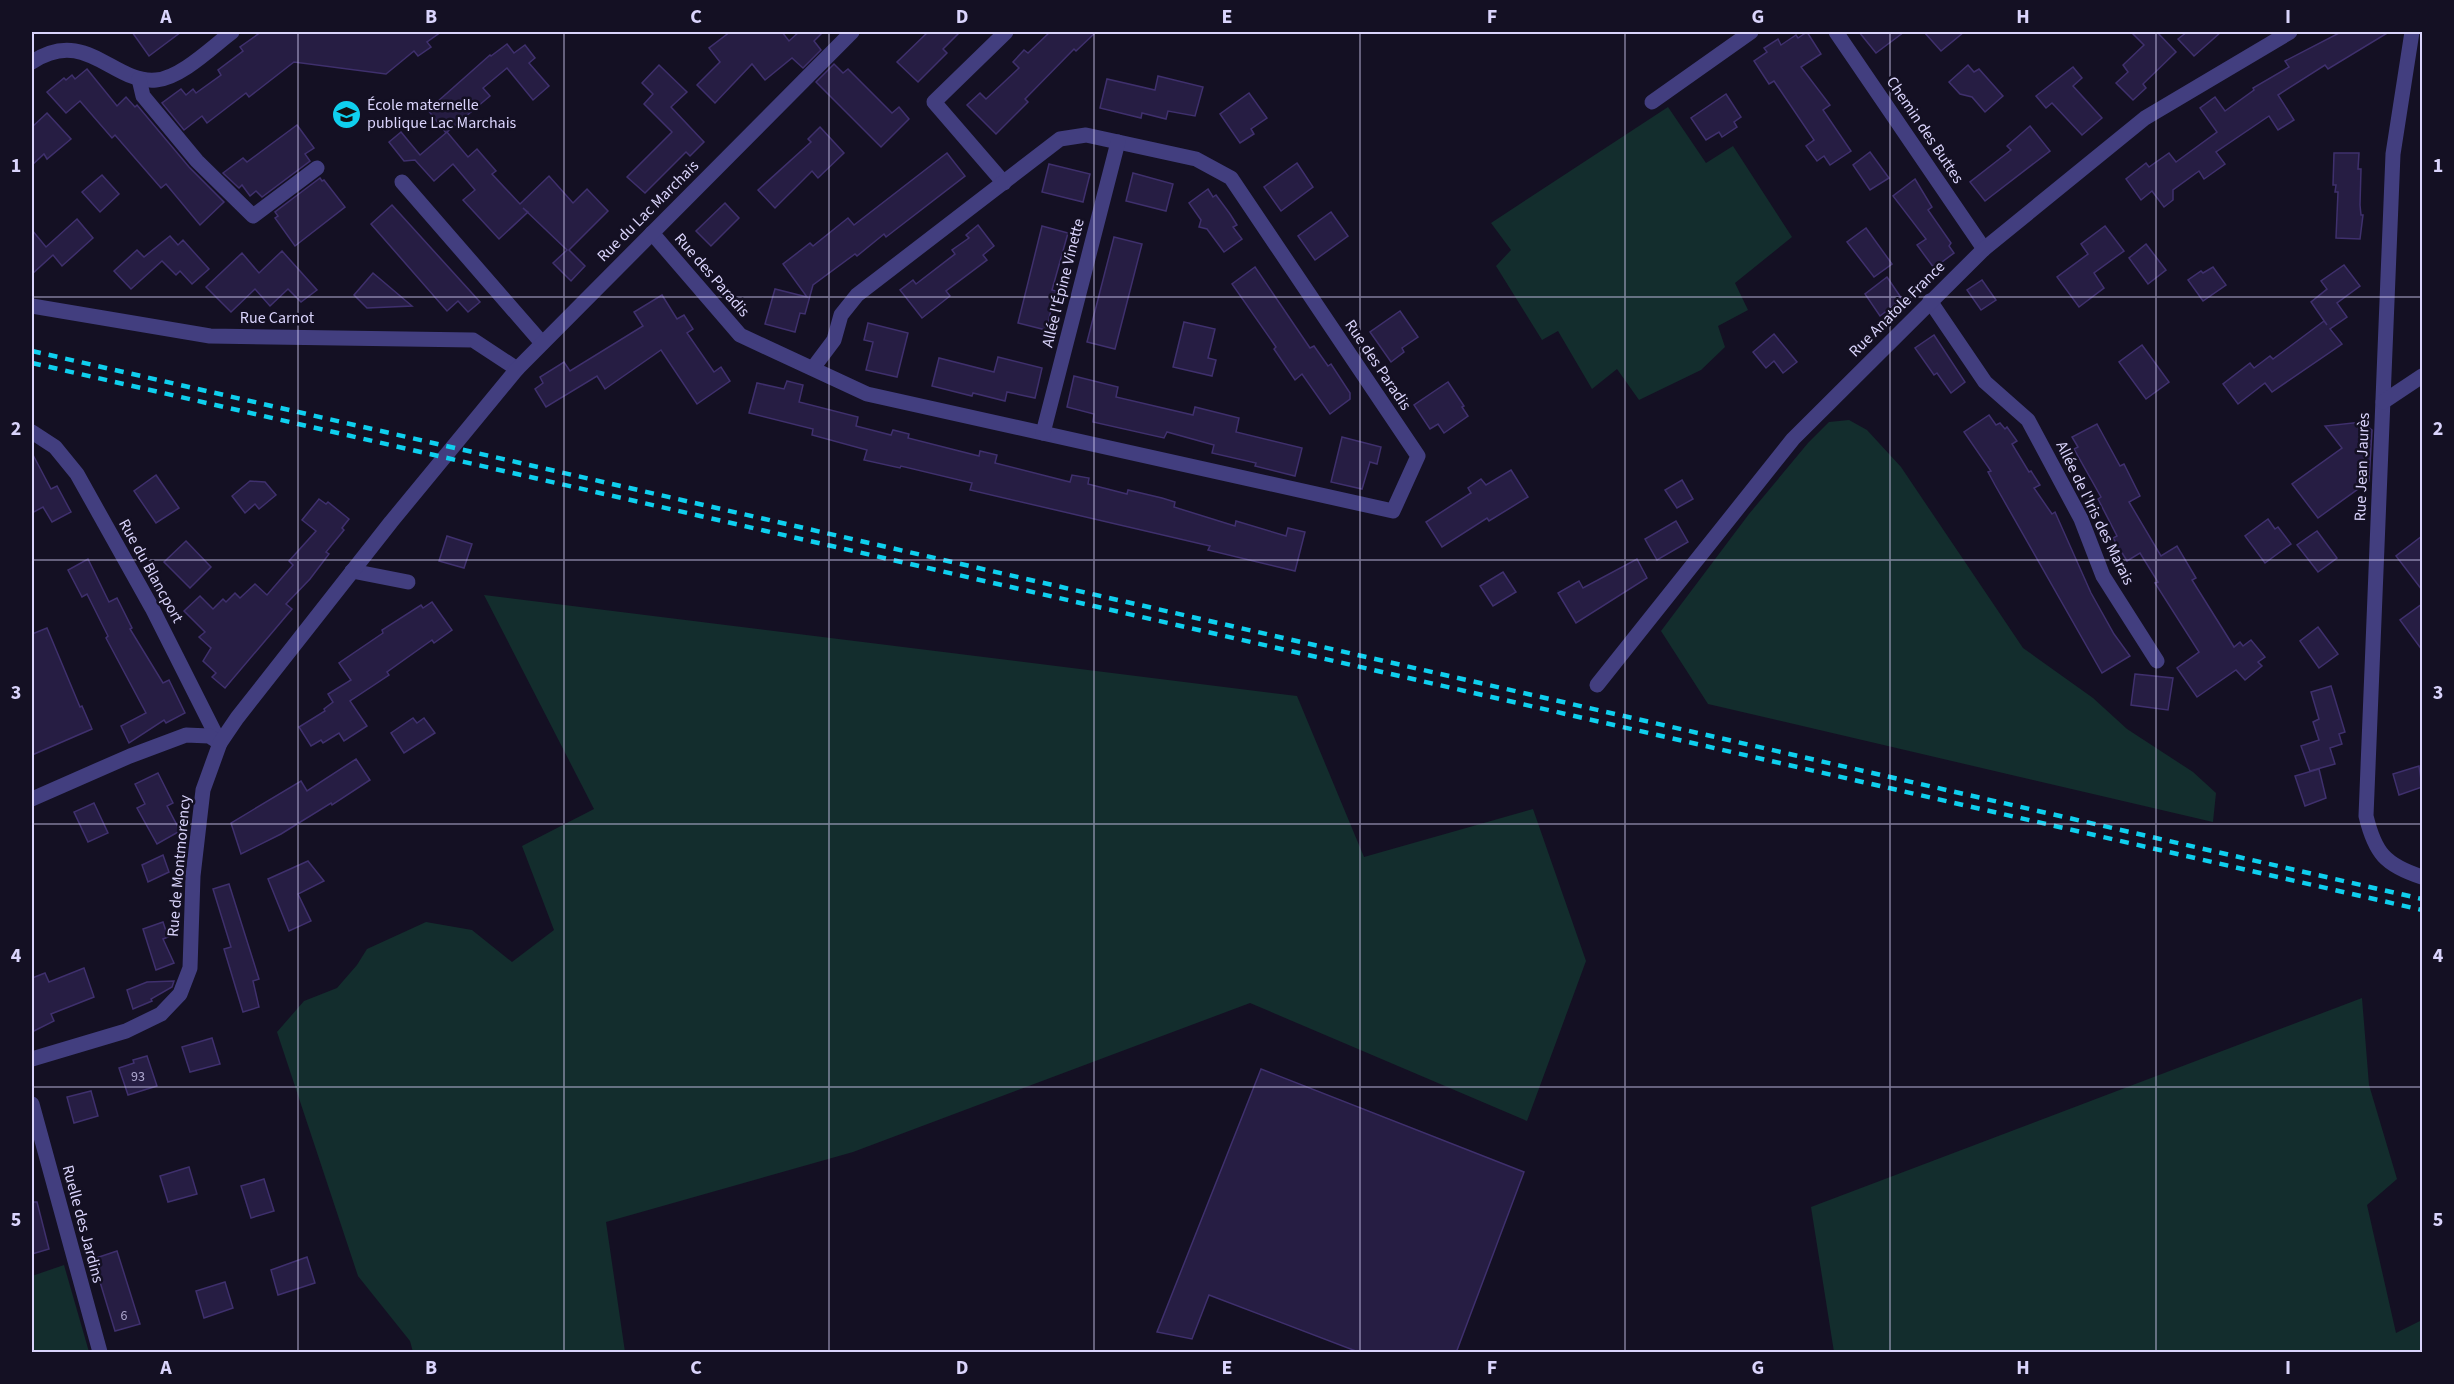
<svg xmlns="http://www.w3.org/2000/svg" width="2454" height="1384" font-family="'Source Sans 3',sans-serif">
  <style>
    .green { fill: #132d2d }
    .building { fill: #261d43; stroke: #3f306d; stroke-width: 1.5 }
    .lines { fill: none; stroke-linecap: round; stroke-linejoin: round }
    .street { stroke: #423e7f; stroke-width: 15 }
    .rail { stroke: #0fcfee; stroke-width: 4.5; stroke-dasharray: 9 8; stroke-linecap: butt }
    .grid { fill: none; stroke: #dad4fc; stroke-width: 1.5; stroke-opacity: 0.55 }
    .labels { text-anchor: middle; dominant-baseline: central; stroke-width: 5; stroke-linejoin: round; paint-order: stroke }
    .number-label { font-size: 14px; fill: #ada6ce }
    .poi-label { font-size: 16px; fill: #dad4fc; stroke: #141023; text-anchor: start }
    .street-label { font-size: 16px; fill: #dad4fc; stroke: #141023 }
    .neatline { fill: none; stroke: #dad4fc; stroke-width: 2 }
    .grid-label { font-size: 20px; text-anchor: middle; font-weight: bold; fill: #dad4fc }
  </style>
  <rect width="100%" height="100%" fill="#141023"/>
  <g class="green">
    <path d="M1668 107 1706 163 1733 146 1792 237 1735 283 1748 310 1718 326 1725 347 1701 370 1639 400 1617 369 1592 389 1558 331 1542 340 1496 266 1511 250 1491 223Z"/>
    <path d="M1849 420 1867 430 1901 467 2023 648 2093 698 2127 729 2193 772 2216 793 2213 822 1708 704 1661 631 1749 514 1808 443 1829 422Z"/>
    <path d="M484 595 1297 696 1364 857 1533 809 1586 961 1527 1121 1250 1003 853 1152 606 1222 625 1352H413L410 1341 358 1276 277 1032 304 1001 337 988 357 965 367 949 426 922 472 930 512 962 554 930 522 846 594 809Z"/>
    <path d="M2362 998 2369 1085 2397 1179 2367 1205 2396 1333 2422 1320V1352H1834L1811 1207Z"/>
    <path d="M64 1265 89 1352H32V1276Z"/>
  </g>
  <g class="building">
    <path d="M132 32H181L149 56Z"/>
    <path d="M261 32H441L427 42 431 47 418 56 414 51 386 74 294 62 249 97 246 93 207 123 202 116 184 130 162 103 181 89 186 95 193 89 196 93 221 75 218 70 243 51 240 47Z"/>
    <path d="M730 32H782L789 41 799 32H823L814 41 821 50 803 68 792 58 765 80 752 64 715 103 697 85 720 62 709 48Z"/>
    <path d="M928 32H960L943 49 947 53 918 82 897 62Z"/>
    <path d="M1050 32H1096L1076 51 1074 49 1025 99 1028 102 996 134 967 105 980 93 986 99 1019 68 1013 62 1024 50 1028 53Z"/>
    <path d="M1807 32 1821 54 1801 67 1830 105 1823 110 1851 151 1830 165 1824 156 1817 161 1806 146 1814 140 1774 81 1769 84 1754 61 1767 52 1764 48 1778 39 1781 45 1796 35 1798 38Z"/>
    <path d="M1859 32H1904L1876 53Z"/>
    <path d="M1924 32H1964L1941 51Z"/>
    <path d="M2131 32H2157L2176 52 2143 84 2146 88 2133 100 2116 83 2128 72 2123 65 2144 45Z"/>
    <path d="M2187 32H2221L2194 56 2178 39Z"/>
    <path d="M2341 32H2389L2328 69 2325 65 2278 95 2294 120 2278 130 2269 116 2216 152 2225 164 2204 179 2199 171 2173 190V200L2164 207 2152 191 2141 200 2126 179 2146 163 2149 167 2169 153 2176 162 2217 132 2200 108 2215 97 2225 111 2254 90 2253 88 2289 67 2285 61Z"/>
    <path d="M507 44 514 53 525 45 535 58 529 63 549 86 533 100 507 68 483 88 490 96 446 133 428 110 490 55 491 56Z"/>
    <path d="M834 64 843 73 848 69 892 113 899 107 909 119 881 147 816 82Z"/>
    <path d="M659 65 687 92 671 107 704 142 690 156 686 152 645 193 627 177 672 132 644 104 653 94 642 83Z"/>
    <path d="M1968 65 1974 72 1979 69 2003 96 1985 112 1972 97 1960 94 1949 82Z"/>
    <path d="M2073 67 2082 78 2073 86 2102 118 2082 135 2052 103 2046 108 2036 96Z"/>
    <path d="M87 69 117 106 126 97 135 107 137 105 189 167 224 202 200 225 166 184 161 188 115 135 112 138 80 101 66 113 47 92 64 78 66 80 72 75 75 79Z"/>
    <path d="M1158 76 1203 87 1195 116 1168 111 1166 119 1142 113 1141 118 1100 108 1107 79 1155 90Z"/>
    <path d="M1249 93 1267 118 1251 129 1254 134 1240 143 1220 114Z"/>
    <path d="M1726 94 1741 117 1734 122 1737 127 1722 137 1719 132 1706 140 1691 118Z"/>
    <path d="M47 113 71 139 47 159 44 154 32 165V127Z"/>
    <path d="M297 125 314 148 305 154 310 161 262 197 256 191 250 196 242 185 239 188 223 173 243 158 247 162Z"/>
    <path d="M2030 126 2050 151 1985 201 1970 182 2011 150 2007 146Z"/>
    <path d="M820 127 844 153 818 178 812 171 775 208 758 190 811 142 808 139Z"/>
    <path d="M401 132 420 155 447 132 468 157 477 149 496 171 492 174 520 204 549 176 573 203 587 189 608 211 569 250 585 266 571 281 553 263 567 250 523 208 528 212 499 239 463 200 475 190 453 164 434 181 415 160 404 161 389 142Z"/>
    <path d="M1870 152 1889 178 1870 190 1853 165Z"/>
    <path d="M947 153 965 176 886 237 884 234 857 256 855 254 813 285 805 314 800 313 795 332 765 324 775 289 807 297 783 264 810 243 813 246 848 218 854 225Z"/>
    <path d="M2334 153H2359L2358 169H2361L2360 205 2361 215H2363L2360 239 2336 238 2338 192H2335L2336 185H2333Z"/>
    <path d="M1297 163 1313 187 1281 211 1264 187Z"/>
    <path d="M1049 164 1090 174 1083 202 1042 192Z"/>
    <path d="M1133 173 1173 184 1166 211 1126 201Z"/>
    <path d="M102 175 119 194 100 212 82 192Z"/>
    <path d="M320 178 322 181 324 180 345 207 295 246 275 218 278 216 275 212Z"/>
    <path d="M1915 179 1932 207 1928 210 1951 243 1949 246 1954 253 1934 268 1917 245 1926 239 1893 196Z"/>
    <path d="M1208 189 1213 197 1216 195 1230 214 1237 225 1233 227 1242 239 1224 252 1207 229 1199 227 1201 220 1189 203Z"/>
    <path d="M725 203 739 218 711 246 696 231Z"/>
    <path d="M392 205 480 302 468 312 458 301 447 311 371 224Z"/>
    <path d="M1331 212 1348 236 1315 260 1298 236Z"/>
    <path d="M77 219 93 238 62 266 53 255 32 274V230L46 247Z"/>
    <path d="M978 225 994 246 983 255 987 260 946 291 950 296 922 318 900 290 913 280 916 284 955 254 952 250 969 238 966 235Z"/>
    <path d="M1042 226 1068 233 1052 290 1056 291 1046 330 1018 323Z"/>
    <path d="M2105 226 2124 251 2094 273 2104 288 2079 307 2057 277 2088 254 2081 244Z"/>
    <path d="M1866 228 1892 264 1874 277 1847 242Z"/>
    <path d="M170 236 178 245 183 240 209 269 192 284 180 271 176 275 162 261 131 289 114 271 137 250 144 257Z"/>
    <path d="M1114 237 1142 244 1115 349 1087 342Z"/>
    <path d="M2146 244 2166 270 2148 284 2129 258Z"/>
    <path d="M282 251 317 290 301 302 288 289 270 306 255 289 231 312 206 287 242 253 259 273Z"/>
    <path d="M2344 265 2360 286 2337 303 2347 317 2330 329 2342 344 2272 392 2265 383 2238 404 2223 384 2250 363 2254 368 2270 356 2273 359 2324 321 2327 325 2311 302 2327 289 2321 281Z"/>
    <path d="M1255 267 1310 348 1314 346 1328 366 1331 364 1350 393V399L1330 414 1302 374 1295 380 1274 349 1276 347 1232 284Z"/>
    <path d="M2213 267 2226 285 2203 301 2188 280 2201 271 2203 273Z"/>
    <path d="M373 273 412 306 367 308 354 295Z"/>
    <path d="M1887 277 1902 299 1880 316 1865 294Z"/>
    <path d="M1982 280 1996 300 1981 310 1967 290Z"/>
    <path d="M662 295 677 319 684 315 693 329 687 333 714 372 721 367 730 381 697 404 661 350 605 389 597 376 546 407 535 389 543 383 540 377 564 362 570 371 643 326 634 312Z"/>
    <path d="M1400 311 1418 337 1402 348 1404 352 1391 362 1370 332Z"/>
    <path d="M1184 322 1215 329 1208 358 1216 360 1212 376 1173 367Z"/>
    <path d="M868 323 908 333 897 377 866 370 873 342 864 340Z"/>
    <path d="M1774 334 1797 362 1783 373 1774 361 1766 368 1753 352Z"/>
    <path d="M1934 335 1965 382 1951 393 1937 373 1934 375 1915 348Z"/>
    <path d="M2142 345 2169 382 2146 399 2119 362Z"/>
    <path d="M998 357 1042 368 1035 398 1007 392 1005 401 973 393 972 396 932 386 939 358 994 372Z"/>
    <path d="M1074 376 1118 387 1116 397 1193 415 1195 407 1239 418 1236 432 1302 448 1295 476 1255 466 1256 463 1212 453 1214 445 1167 432 1164 438 1093 422 1094 414 1067 407Z"/>
    <path d="M787 381 803 385 799 402 858 417 856 426 891 435 893 430 909 434 908 438 979 456 980 451 997 455 995 463 1070 482 1072 475 1089 478 1088 484 1127 494 1128 490 1162 498 1175 502 1174 507 1235 526 1236 521 1286 536 1288 528 1305 532 1295 571 1208 550 1210 546 970 490 972 483 901 466 900 468 864 460 867 450 812 435 813 429 749 413 757 383 784 389Z"/>
    <path d="M1448 382 1464 406 1462 407 1468 416 1444 433 1438 424 1430 429 1414 405Z"/>
    <path d="M1989 415 1996 425 2000 423 2005 429 2007 427 2017 441 2012 444 2029 472 2031 471 2040 485 2034 488 2052 514 2055 512 2091 593 2114 634 2130 656 2102 673 1995 485 1988 472 1991 471 1964 432Z"/>
    <path d="M2362 422 2372 430 2369 481 2318 518 2292 484 2342 448 2325 426Z"/>
    <path d="M2097 424 2120 466 2124 464 2140 496 2129 502 2161 556 2177 546 2196 578 2192 580 2234 647 2240 642 2243 646 2251 640 2265 657 2258 662 2262 666 2245 680 2236 670 2197 697 2177 668 2199 652 2155 583 2158 582 2140 553 2127 561 2113 538 2117 536 2098 499 2101 497 2074 449 2078 447 2072 437Z"/>
    <path d="M1342 437 1381 447 1377 464 1370 462 1362 489 1331 482Z"/>
    <path d="M32 453 51 489 57 486 71 512 52 522 43 507 32 513Z"/>
    <path d="M1511 470 1528 497 1489 521 1487 518 1442 547 1426 522 1471 493 1468 488 1481 479 1486 485Z"/>
    <path d="M156 475 179 508 156 523 134 491Z"/>
    <path d="M1682 480 1693 499 1677 508 1665 490Z"/>
    <path d="M250 481 265 482 276 495 259 509 255 504 245 513 232 496Z"/>
    <path d="M319 499 326 504 328 502 349 519 342 528 344 530 326 552 329 554 310 579 286 604 292 609 225 688 212 677 216 673 203 661 211 648 199 637 205 632 184 611 200 596 213 609 223 599 226 602 235 593 240 598 255 584 267 595 293 565 289 561 316 531 302 520Z"/>
    <path d="M2268 519 2275 529 2278 527 2291 544 2265 563 2245 536Z"/>
    <path d="M1676 521 1688 542 1657 560 1645 539Z"/>
    <path d="M2317 531 2337 558 2318 572 2297 545Z"/>
    <path d="M447 536 472 544 464 568 439 561Z"/>
    <path d="M2422 536V590L2396 556Z"/>
    <path d="M186 541 211 567 190 588 164 562Z"/>
    <path d="M88 559 109 602 117 598 132 628 130 629 163 683 169 680 185 713 166 723 164 720 129 743 121 726 146 713 106 638 108 636 87 594 82 597 68 570Z"/>
    <path d="M1637 559 1647 578 1576 623 1558 593 1579 581 1583 588Z"/>
    <path d="M1503 572 1516 592 1493 606 1480 586Z"/>
    <path d="M432 602 452 630 434 643 432 640 387 672 389 675 350 701 367 726 344 741 339 733 323 743 321 740 311 746 299 727 325 711 324 709 333 702 328 694 351 680 339 663 383 633 382 630 421 605 423 608Z"/>
    <path d="M2422 604V650L2400 620Z"/>
    <path d="M2318 627 2338 654 2319 668 2300 641Z"/>
    <path d="M47 628 80 707 82 706 92 729 32 755V634Z"/>
    <path d="M2135 674 2173 678 2168 710 2131 705Z"/>
    <path d="M2331 686 2345 732 2339 734 2342 744 2330 748 2335 764 2310 771 2301 746 2319 740 2313 722 2319 719 2311 692Z"/>
    <path d="M413 718 417 723 424 718 435 733 404 753 391 733Z"/>
    <path d="M356 759 370 780 332 805 331 803 281 834 241 854 231 823 301 781 307 791Z"/>
    <path d="M2419 766 2422 787 2399 795 2393 774Z"/>
    <path d="M2319 769 2326 798 2305 806 2295 776Z"/>
    <path d="M158 773 173 803 167 806 180 831 157 844 137 808 145 804 135 784Z"/>
    <path d="M94 803 108 833 88 842 74 812Z"/>
    <path d="M163 855 169 872 148 882 142 865Z"/>
    <path d="M308 861 324 881 298 894 311 921 289 931 268 879Z"/>
    <path d="M229 884 259 979 253 981 259 1007 243 1012 224 949 231 947 213 889Z"/>
    <path d="M163 922 168 937 163 939 174 963 156 970 143 929Z"/>
    <path d="M84 968 94 997 51 1014 54 1021 32 1032V978L45 973 49 982Z"/>
    <path d="M174 981 172 987 151 999 152 1001 133 1009 127 990 147 982Z"/>
    <path d="M212 1038 220 1064 190 1072 182 1047Z"/>
    <path d="M147 1056 157 1086 128 1095 119 1068 134 1063 133 1060Z"/>
    <path d="M1261 1069 1524 1172 1456 1353H1361L1209 1295 1192 1339 1157 1332Z"/>
    <path d="M91 1091 98 1116 74 1123 67 1097Z"/>
    <path d="M189 1167 197 1194 168 1202 160 1176Z"/>
    <path d="M264 1179 274 1211 251 1218 241 1186Z"/>
    <path d="M32 1202H37L49 1249 32 1254Z"/>
    <path d="M117 1251 140 1324 115 1331 93 1259Z"/>
    <path d="M307 1257 315 1283 278 1295 271 1270Z"/>
    <path d="M225 1282 233 1308 204 1318 196 1291Z"/>
  </g>
  <g class="lines">
    <g class="street">
      <path d="M1836 32 1984 249"/>
      <path d="M2412 32 2393 154 2366 816C2375 853 2385 865 2422 877"/>
      <path d="M32 62C86 26 113 84 156 80 181 78 212 47 232 32"/>
      <path d="M139 79 143 96 197 161 253 216 317 168"/>
      <path d="M1652 102 1751 32"/>
      <path d="M402 182 542 343"/>
      <path d="M1004 183 934 102 1006 32"/>
      <path d="M652 233 740 335 867 394 1393 511 1418 456 1231 178 1196 159 1086 135 1060 139 857 295 841 315 834 340 813 368"/>
      <path d="M1930 301 1985 382 2028 420 2081 519 2103 576 2157 661"/>
      <path d="M32 306 210 336 473 340 517 369"/>
      <path d="M2383 402 2422 376"/>
      <path d="M32 432 55 447 77 474 152 608 220 743"/>
      <path d="M1043 433 1118 142"/>
      <path d="M352 571 408 582"/>
      <path d="M1597 685 1793 439 1984 249 2145 118 2290 32"/>
      <path d="M32 799 130 756 186 735 209 736 220 743"/>
      <path d="M32 1059 126 1031 161 1014 180 994 190 968 193 876 203 790 220 743 237 718 391 522 517 369 852 32"/>
      <path d="M32 1104 100 1352"/>
    </g>
    <g class="rail">
      <path d="M32 351 2422 899"/>
      <path d="M32 363 2422 910"/>
    </g>
  </g>
  <path class="grid" d="M298 32V1352M564 32V1352M829 32V1352M1094 32V1352M1360 32V1352M1625 32V1352M1890 32V1352M2156 32V1352M32 297H2422M32 560H2422M32 824H2422M32 1087H2422"/>
  <defs>
    <symbol id="school-disc" viewBox="-11 -11 22 22"><circle r="9.5" fill="#0fcfee" stroke="#141023"/><path d="M0-5L7-2L0 1L-7-2ZM-4 1L0 2.5L4 1V4Q0 6-4 4Z" fill="#111"/></symbol>
  </defs>
  <g fill-rule="evenodd">
    <use href="#school-disc" x="330" y="98" width="33" height="33"/>
  </g>
  <g class="labels">
    <g class="number-label">
      <text x="138" y="1077">93</text>
      <text x="124" y="1316">6</text>
    </g>
    <g class="poi-label">
      <text x="367" y="105">École maternelle<tspan x="367" dy="18">publique Lac Marchais</tspan></text>
    </g>
    <g class="street-label">
      <text transform="translate(1925 130) rotate(56)">Chemin des Buttes</text>
      <text transform="translate(648 211) rotate(-45)">Rue du Lac Marchais</text>
      <text transform="translate(712 275) rotate(49)">Rue des Paradis</text>
      <text transform="translate(1063 283) rotate(-76)">Allée l'Épine Vinette</text>
      <text transform="translate(1897 309) rotate(-45)">Rue Anatole France</text>
      <text x="277" y="318">Rue Carnot</text>
      <text transform="translate(1378 365) rotate(56)">Rue des Paradis</text>
      <text transform="translate(2362 467) rotate(-88)">Rue Jean Jaurès</text>
      <text transform="translate(2095 513) rotate(64)">Allée de l'Iris des Marais</text>
      <text transform="translate(151 571) rotate(61)">Rue du Blancport</text>
      <text transform="translate(179 866) rotate(-85)">Rue de Montmorency</text>
      <text transform="translate(83 1224) rotate(75)">Ruelle des Jardins</text>
    </g>
  </g>
  <rect width="2454" height="1384" fill="none" stroke="#141023" stroke-width="66"/>
  <rect x="33" y="33" width="2388" height="1318" class="neatline"/>
  <g class="grid-label">
    <text x="166" y="23">A</text>
    <text x="431" y="23">B</text>
    <text x="696" y="23">C</text>
    <text x="962" y="23">D</text>
    <text x="1227" y="23">E</text>
    <text x="1492" y="23">F</text>
    <text x="1758" y="23">G</text>
    <text x="2023" y="23">H</text>
    <text x="2288" y="23">I</text>
    <text x="16" y="172">1</text>
    <text x="2438" y="172">1</text>
    <text x="16" y="435">2</text>
    <text x="2438" y="435">2</text>
    <text x="16" y="699">3</text>
    <text x="2438" y="699">3</text>
    <text x="16" y="962">4</text>
    <text x="2438" y="962">4</text>
    <text x="16" y="1226">5</text>
    <text x="2438" y="1226">5</text>
    <text x="166" y="1374">A</text>
    <text x="431" y="1374">B</text>
    <text x="696" y="1374">C</text>
    <text x="962" y="1374">D</text>
    <text x="1227" y="1374">E</text>
    <text x="1492" y="1374">F</text>
    <text x="1758" y="1374">G</text>
    <text x="2023" y="1374">H</text>
    <text x="2288" y="1374">I</text>
  </g>
</svg>
